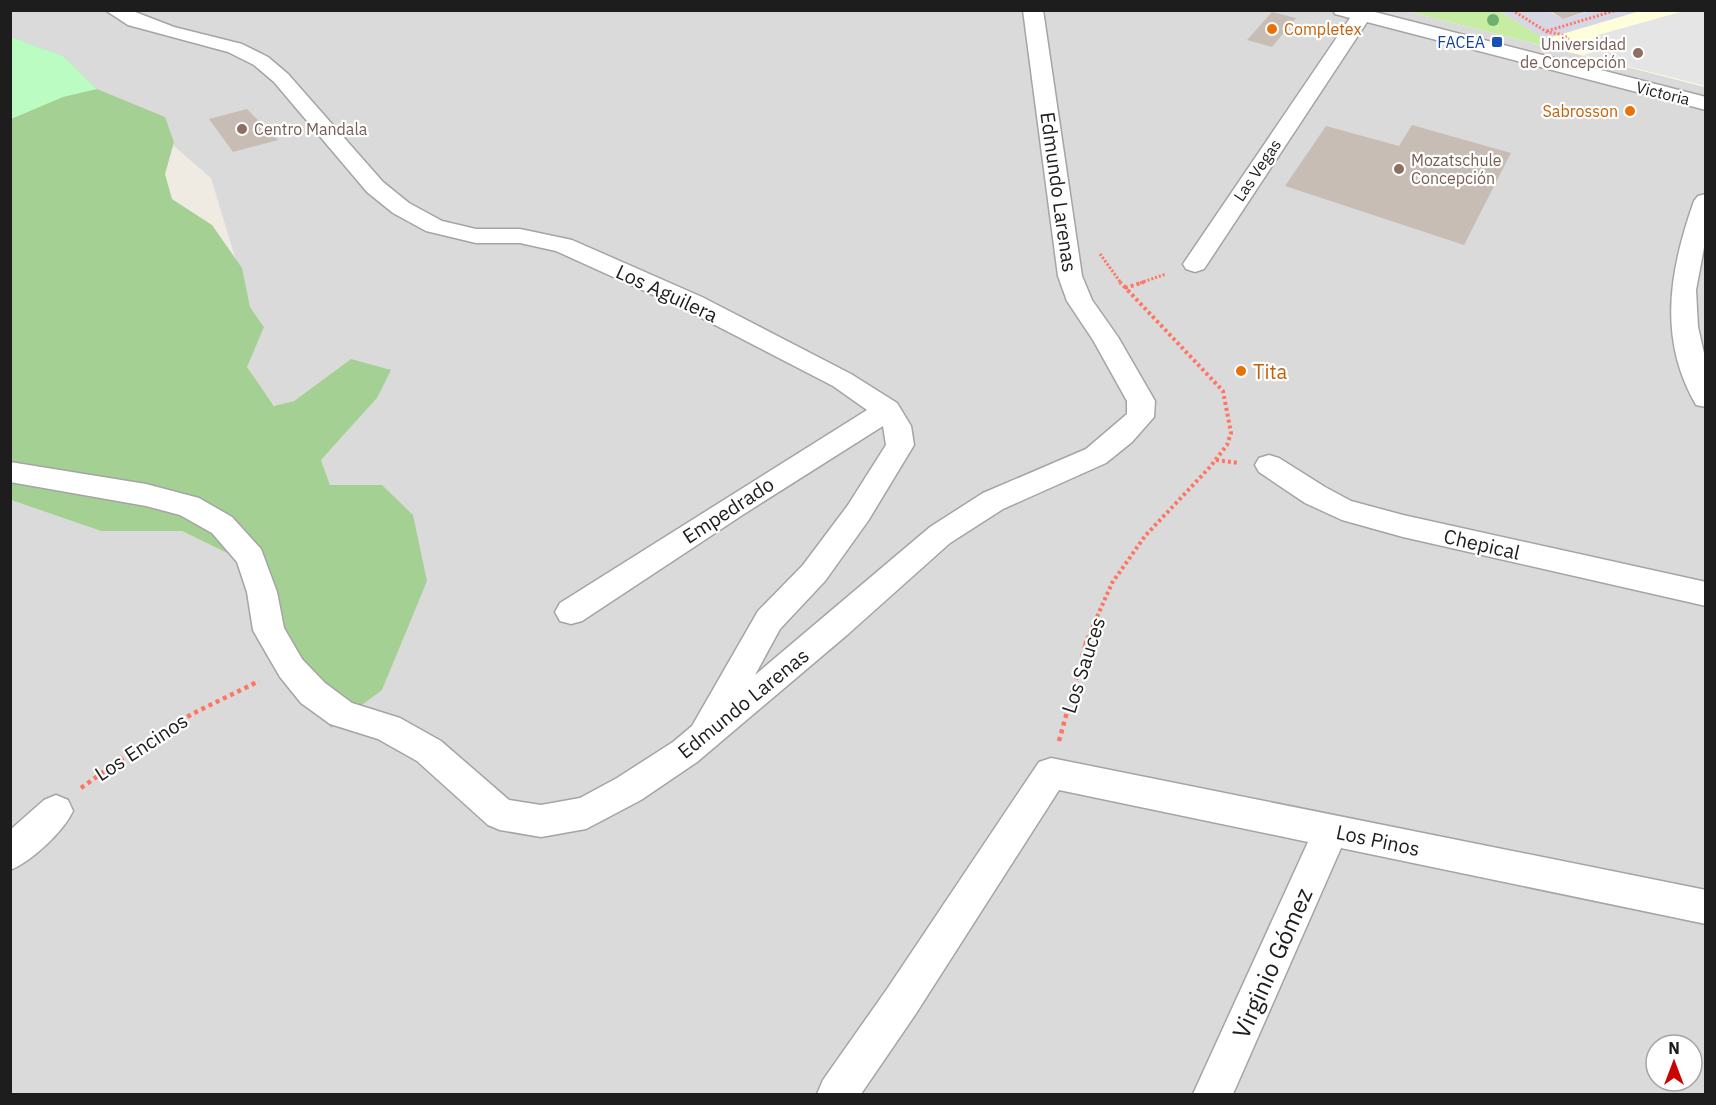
<svg xmlns="http://www.w3.org/2000/svg" width="1716" height="1105" font-family="'IBM Plex Sans',sans-serif">
  <style>
    .residential { fill: #dbdada; fill-rule: evenodd }
    .education { fill: #feffda }
    .grass { fill: #c7eca4 }
    .forest { fill: #a5d094 }
    .park { fill: #bbfcc2 }
    .parking { fill: #e5e5e5 }
    .plaza { fill: #d6d6e4 }
    .building { fill: #c7bdb5 }
    .lines { fill: none; stroke-linecap: round; stroke-linejoin: round }
    .minor-casing { stroke: #a4a4a4; stroke-width: 3 }
    .path-far2 { stroke: #ff7562; stroke-width: 3; stroke-dasharray: 2 2; stroke-linecap: butt }
    .path-far1 { stroke: #ff7562; stroke-width: 4; stroke-dasharray: 3 3; stroke-linecap: butt }
    .path { stroke: #ff7562; stroke-width: 4.5; stroke-dasharray: 4 4; stroke-linecap: butt }
    .minor { fill: #fff; fill-rule: evenodd }
    .tree { fill: #6fb070 }
    .food-dot { fill: #e8710a; stroke: #fff; stroke-width: 2 }
    .transit-dot { fill: #1a4fb4; stroke: #fff; stroke-width: 2 }
    .education-dot { fill: #8d6e63; stroke: #fff; stroke-width: 2 }
    .labels { text-anchor: middle; dominant-baseline: central; stroke-width: 4.5; stroke-linejoin: round; paint-order: stroke }
    .far-food-label { font-size: 16px; fill: #c56008; stroke: #fff; text-anchor: start }
    .far-transit-label { font-size: 16px; fill: #164399; stroke: #fff; text-anchor: end }
    .far-education-label { font-size: 16px; fill: #785e54; stroke: #fff; text-anchor: start }
    .far-street-label { font-size: 16px; fill: #1d1d1d; stroke: #fff }
    .street-label { font-size: 20px; fill: #1d1d1d; stroke: #fff }
    .food-label { font-size: 20px; fill: #c56008; stroke: #fff; text-anchor: start }
    .near-street-label { font-size: 24px; fill: #1d1d1d; stroke: #fff }
  </style>
  <rect width="100%" height="100%" fill="#efebe2"/>
  <path class="residential" d="M11 10 1705 11V1094H11V500L101 531H182L231 555 259 592 382 485H330L321 460 377 398 351 359 294 401 275 406 246 367 264 327 250 307 211 178 131 109 97 89 63 56 11 37ZM1656 1045H1692V1081H1656Z"/>
  <path class="education" d="M1406 11H1705V87L1596 59Z"/>
  <path class="grass" d="M1406 11H1499L1547 40 1545 46Z"/>
  <path class="forest" d="M11 37 63 56 97 89 165 117 174 142 165 174 172 199 212 225 242 268 250 307 264 327 247 367 274 406 294 401 351 359 391 370 377 398 321 460 330 485H382L413 515 427 581 382 690 331 728 271 637 259 592 231 555 182 531H101L11 500Z"/>
  <path class="park" d="M11 37 63 56 97 89 63 97 11 119Z"/>
  <path class="parking" d="M1684 11H1705V86L1583 55 1610 47 1594 36Z"/>
  <path class="plaza" d="M1499 11H1549L1563 19 1590 11H1640L1545 39Z"/>
  <g class="building">
    <path d="M1549 10H1588V11L1563 19Z"/>
    <path d="M1272 12 1296 18 1272 47 1247 40Z"/>
    <path d="M247 109 278 140 233 152 209 119Z"/>
    <path d="M1412 125 1511 153 1464 245 1285 186 1326 126 1399 146Z"/>
  </g>
  <g class="lines">
    <defs>
      <g id="minor">
        <path d="M105 10H130L174 27 242 44 268 57 288 74 383 182 409 203 442 221 476 229H520L572 240 702 297 851 374 897 403 911 426 914 445 868 521 825 581 780 629 755 675 930 527 983 493 1086 449 1127 414V401L1093 340 1067 301 1058 276 1023 10H1043L1082 276 1092 300 1118 337 1155 401 1154 417 1132 442 1106 463 1003 509 950 543 847 635 697 762 641 800 586 829 541 837 500 830 488 825 417 761 378 739 330 724 301 703 280 677 258 639 253 630 247 592 237 562 212 533 180 515 146 506 10 482V462L146 484 199 498 232 517 261 549 277 592 284 628 302 659 325 683 352 703 400 718 441 741 509 800 541 805 580 798 617 778 673 742 692 726 758 611 803 565 848 505 886 445 883 426 744 514 582 621 571 624 560 621 555 612 560 603 867 410 833 386 684 309 556 251 520 243H476L426 231 393 213 367 192 274 82 254 65 228 52 128 25Z"/>
        <path d="M1333 10H1367L1706 97V110L1367 22 1204 269 1195 272 1186 269 1183 264 1350 18 1335 14Z"/>
        <path d="M1706 194V237L1696 290 1698 327 1706 362V407L1696 405C1657 338 1670 269 1694 201L1698 196Z"/>
        <path d="M1269 455 1279 458 1325 487 1351 501 1403 515 1706 582V606L1403 537 1342 520 1305 503 1259 472 1255 465 1259 458Z"/>
        <path d="M1051 758 1706 890V924L1341 848 1233 1094H1193L1308 842 1059 790 915 1015 861 1094H817L823 1080 887 989 1039 762Z"/>
        <path d="M56 795 68 800 73 811C64 831 31 862 10 870V830L44 800Z"/>
      </g>
    </defs>
    <use href="#minor" class="minor-casing"/>
    <g class="path-far2">
      <path d="M1512 10 1547 32 1560 34 1569 39"/>
      <path d="M1547 31 1617 10"/>
      <path d="M1100 254 1121 283"/>
      <path d="M1140 283 1166 274"/>
    </g>
    <g class="path-far1">
      <path d="M1125 288 1144 282"/>
      <path d="M1216 460 1239 463"/>
      <path d="M1085 644 1112 583 1145 536 1210 467 1227 445 1231 433 1223 391 1120 282"/>
    </g>
    <g class="path">
      <path d="M1059 741 1086 643"/>
      <path d="M81 788 138 747 192 714 259 681"/>
    </g>
    <use href="#minor" class="minor"/>
  </g>
  <circle class="tree" cx="1493" cy="20" r="6"/>
  <g class="food-dot">
    <circle cx="1272" cy="29" r="6"/>
    <circle cx="1630" cy="111" r="6"/>
    <circle cx="1241" cy="371" r="6"/>
  </g>
  <rect class="transit-dot" x="1491" y="36" width="12" height="12" rx="3"/>
  <g class="education-dot">
    <circle cx="1638" cy="53" r="6"/>
    <circle cx="242" cy="129" r="6"/>
    <circle cx="1399" cy="169" r="6"/>
  </g>
  <g class="labels">
    <g class="far-food-label">
      <text x="1284" y="29">Completex</text>
      <text x="1618" y="111" text-anchor="end">Sabrosson</text>
    </g>
    <g class="far-transit-label">
      <text x="1485" y="42">FACEA</text>
    </g>
    <g class="far-education-label">
      <text x="1626" y="44" text-anchor="end">Universidad<tspan x="1626" dy="18">de Concepción</tspan></text>
      <text x="254" y="129">Centro Mandala</text>
      <text x="1411" y="160">Mozatschule<tspan x="1411" dy="18">Concepción</tspan></text>
    </g>
    <g class="far-street-label">
      <text transform="translate(1663 93) rotate(14)">Victoria</text>
      <text transform="translate(1257 170) rotate(-56)">Las Vegas</text>
    </g>
    <g class="street-label">
      <text transform="translate(1059 192) rotate(82)">Edmundo Larenas</text>
      <text transform="translate(667 293) rotate(25)">Los Aguilera</text>
      <text transform="translate(728 510) rotate(-33)">Empedrado</text>
      <text transform="translate(1482 544) rotate(13)">Chepical</text>
      <text transform="translate(1083 665) rotate(-72)">Los Sauces</text>
      <text transform="translate(743 703) rotate(-39)">Edmundo Larenas</text>
      <text transform="translate(141 747) rotate(-33)">Los Encinos</text>
      <text transform="translate(1378 840) rotate(12)">Los Pinos</text>
    </g>
    <g class="food-label">
      <text x="1253" y="371">Tita</text>
    </g>
    <g class="near-street-label">
      <text transform="translate(1272 963) rotate(-66)">Virginio Gómez</text>
    </g>
  </g>
  <rect width="1716" height="1105" fill="none" stroke="#1d1d1d" stroke-width="24"/>
  <g transform="translate(1674 1063)"><circle r="28" fill="#ffffff" stroke="#a5a5a5" stroke-width="1.5"/>
  <path d="M0-4.5L10 22L0 15L-10 22Z" fill="#c90300"/>
  <text y="-9" font-size="16" font-weight="bold" text-anchor="middle" fill="#1d1d1d">N</text>
  </g>
</svg>
